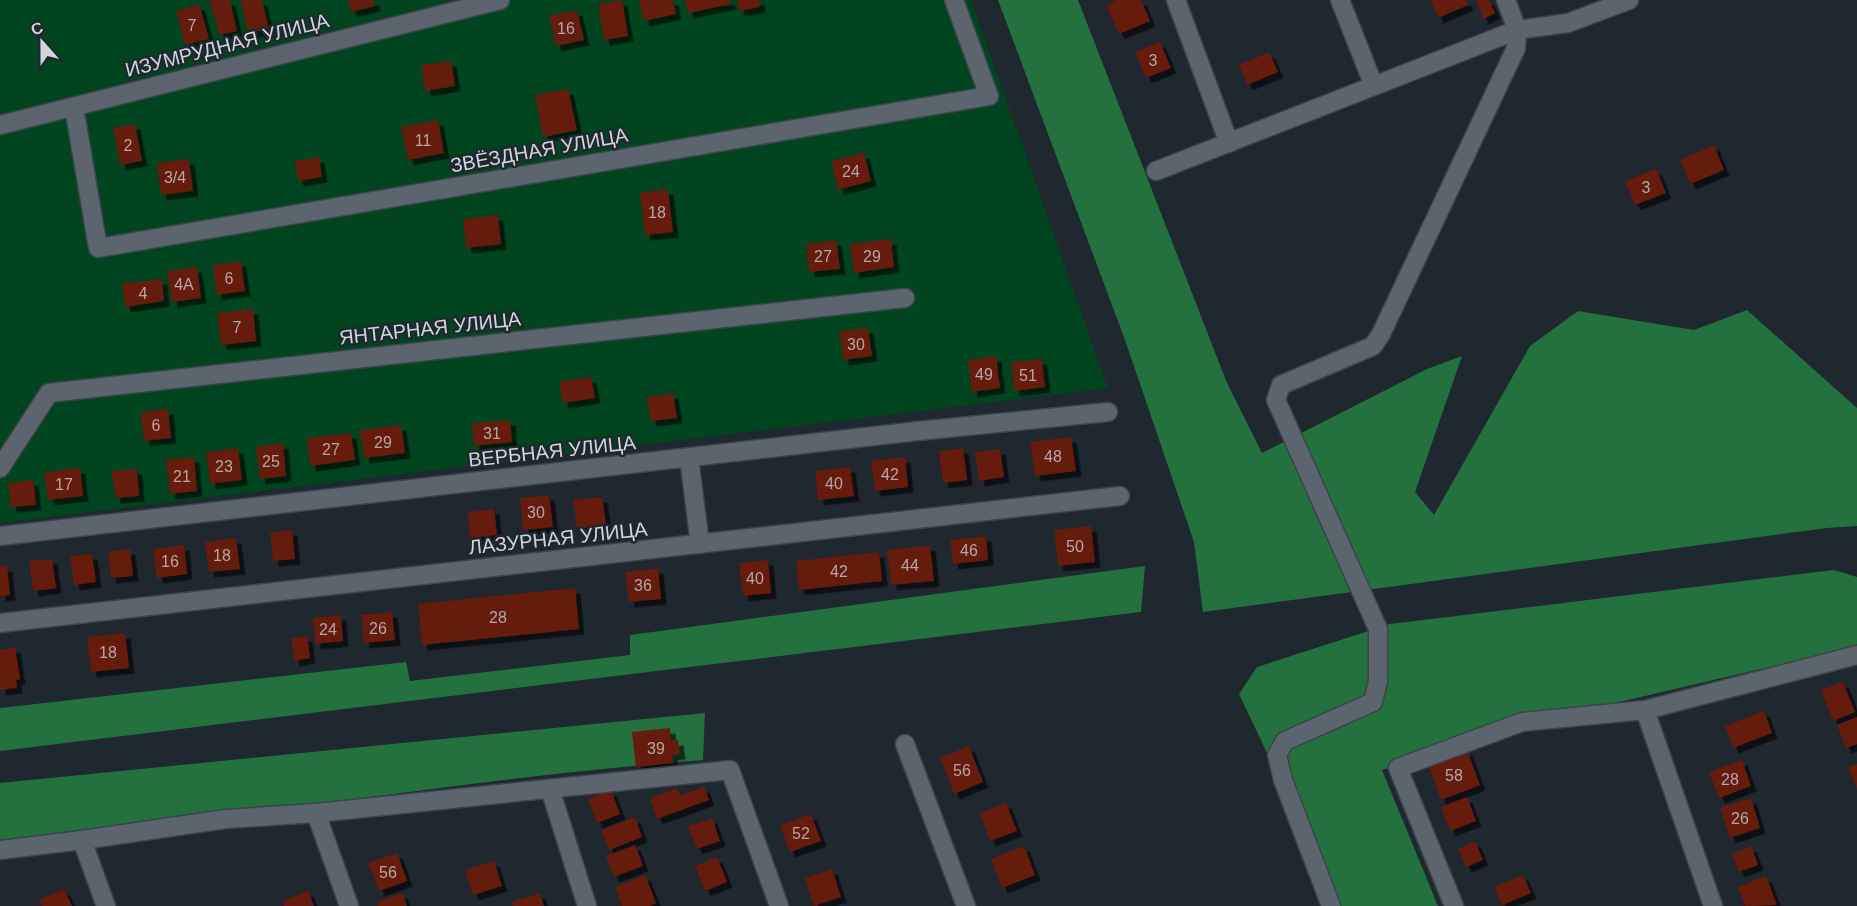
<svg xmlns="http://www.w3.org/2000/svg" width="1857" height="906" font-family="Arial,sans-serif">
  <style>
    .green { fill: #00451f }
    .forest { fill: #22713f }
    .building { fill: #651a0f; filter: url(#shadow) }
    .lines { fill: none; stroke-linecap: round; stroke-linejoin: round }
    .minor-casing { stroke: #3d434a; stroke-width: 21 }
    .minor { stroke: #5c656e; stroke-width: 18 }
    .labels { text-anchor: middle; dominant-baseline: central; stroke-width: 5; stroke-linejoin: round; paint-order: stroke }
    .number-label { font-size: 16px; fill: #b5a6a8 }
    .street-label { font-size: 20px; fill: #d0d5db; stroke: #1f272f }
  </style>
  <defs>
    <filter id="shadow"><feDropShadow dx="5.5" dy="5.5" stdDeviation="0" flood-color="#0009"/></filter>
  </defs>
  <rect width="100%" height="100%" fill="#1f272f"/>
  <path class="green" d="M0 0H971L1108 388 0 523Z"/>
  <g class="forest">
    <path d="M998 0H1078L1227 383 1262 453 1427 369 1462 356 1415 492 1434 515 1530 346 1578 311 1694 330 1747 310 1857 408V526L1827 528 1203 612 1194 542 1125 340Z"/>
    <path d="M1145 566 1141 612 0 751V708L406 662 410 681 630 655V635Z"/>
    <path d="M1834 570 1857 577V645L1838 651 1504 729 1382 770 1438 906H1337L1322 869 1239 694 1257 667 1390 624Z"/>
    <path d="M705 713 703 760C468 778 235 819 0 847V783Z"/>
  </g>
  <g class="building">
    <path d="M210 0H230L237 31 219 35Z"/>
    <path d="M241 0H262L269 29 248 33Z"/>
    <path d="M348 0H374L375 6 351 12Z"/>
    <path d="M622 0 628 36 604 40 598 4Z"/>
    <path d="M639 0H673L676 14 644 21Z"/>
    <path d="M685 0H730L731 4 688 13Z"/>
    <path d="M737 0H759L760 7 739 11Z"/>
    <path d="M1117 0H1141L1150 21 1119 34 1106 5Z"/>
    <path d="M1431 0H1466L1468 5 1438 18Z"/>
    <path d="M1476 0H1489L1495 13 1483 19Z"/>
    <path d="M199 4 209 39 185 45 176 11Z"/>
    <path d="M577 10 584 40 556 46 549 16Z"/>
    <path d="M1160 42 1171 68 1146 78 1135 52Z"/>
    <path d="M1269 52 1278 72 1247 85 1239 65Z"/>
    <path d="M451 61 455 86 425 91 421 65Z"/>
    <path d="M568 89 577 130 543 137 535 95Z"/>
    <path d="M438 120 444 153 408 160 401 127Z"/>
    <path d="M135 124 142 161 120 165 113 128Z"/>
    <path d="M1714 145 1724 170 1690 184 1680 160Z"/>
    <path d="M864 153 871 181 838 190 831 161Z"/>
    <path d="M319 157 322 177 298 181 295 161Z"/>
    <path d="M189 159 193 191 161 195 157 163Z"/>
    <path d="M1656 169 1666 193 1635 205 1625 181Z"/>
    <path d="M668 189 673 232 645 235 640 193Z"/>
    <path d="M498 215 501 244 466 248 463 219Z"/>
    <path d="M891 239 894 267 854 273 850 244Z"/>
    <path d="M836 240 840 269 809 272 806 244Z"/>
    <path d="M241 261 245 291 216 295 213 265Z"/>
    <path d="M197 267 201 298 172 302 167 271Z"/>
    <path d="M162 279 164 301 125 307 122 284Z"/>
    <path d="M253 309 256 341 221 345 217 313Z"/>
    <path d="M868 328 872 356 843 360 840 331Z"/>
    <path d="M996 356 1000 388 972 392 968 360Z"/>
    <path d="M1042 359 1045 387 1014 391 1011 362Z"/>
    <path d="M591 377 595 398 563 403 559 382Z"/>
    <path d="M673 393 677 418 651 421 647 397Z"/>
    <path d="M168 409 171 438 144 441 141 412Z"/>
    <path d="M510 420 512 442 474 446 472 423Z"/>
    <path d="M401 425 405 453 364 458 360 430Z"/>
    <path d="M351 433 355 460 310 466 307 438Z"/>
    <path d="M1071 437 1076 471 1035 476 1030 442Z"/>
    <path d="M283 443 286 476 260 479 256 447Z"/>
    <path d="M238 448 242 480 210 484 206 452Z"/>
    <path d="M963 448 967 480 943 483 939 451Z"/>
    <path d="M1000 449 1004 477 979 481 975 452Z"/>
    <path d="M194 457 197 491 170 494 166 460Z"/>
    <path d="M905 457 908 487 875 491 871 461Z"/>
    <path d="M850 467 854 496 818 500 815 471Z"/>
    <path d="M80 468 83 496 48 500 44 472Z"/>
    <path d="M137 469 139 496 115 498 112 471Z"/>
    <path d="M33 480 36 505 11 507 8 483Z"/>
    <path d="M549 495 553 527 523 530 520 498Z"/>
    <path d="M602 497 606 525 577 529 573 500Z"/>
    <path d="M494 509 497 535 470 538 467 512Z"/>
    <path d="M1091 526 1095 562 1058 566 1054 530Z"/>
    <path d="M292 530 295 559 273 561 270 533Z"/>
    <path d="M986 536 988 560 953 564 950 540Z"/>
    <path d="M236 538 240 569 209 572 205 542Z"/>
    <path d="M184 545 187 574 157 578 153 549Z"/>
    <path d="M930 545 934 581 891 585 887 550Z"/>
    <path d="M130 549 133 576 111 578 108 552Z"/>
    <path d="M879 552 882 581 799 590 796 561Z"/>
    <path d="M92 554 96 582 74 585 70 556Z"/>
    <path d="M52 559 56 588 33 591 29 561Z"/>
    <path d="M768 560 771 593 743 596 739 563Z"/>
    <path d="M0 566H7L10 595 0 596Z"/>
    <path d="M658 568 661 599 629 602 625 572Z"/>
    <path d="M575 588 579 629 422 645 418 604Z"/>
    <path d="M392 612 395 640 364 643 361 615Z"/>
    <path d="M341 615 343 641 315 644 313 618Z"/>
    <path d="M125 633 129 668 91 672 87 637Z"/>
    <path d="M307 636 310 658 294 661 291 638Z"/>
    <path d="M15 647 20 679 16 680 17 688 0 690V650Z"/>
    <path d="M1843 682 1855 712 1833 721 1821 690Z"/>
    <path d="M1764 711 1772 733 1733 748 1725 726Z"/>
    <path d="M1857 717V744L1846 748 1837 725Z"/>
    <path d="M670 728 671 741 678 740 680 754 672 755 673 763 636 767 632 732Z"/>
    <path d="M969 746 983 782 954 794 940 758Z"/>
    <path d="M1467 750 1480 785 1441 800 1428 765Z"/>
    <path d="M1742 760 1751 786 1719 798 1709 772Z"/>
    <path d="M1857 764V789L1848 767Z"/>
    <path d="M704 787 709 800 657 819 650 798 677 788 680 795Z"/>
    <path d="M611 790 620 814 597 823 588 799Z"/>
    <path d="M1467 797 1476 821 1450 831 1441 807Z"/>
    <path d="M1751 798 1760 828 1730 838 1720 808Z"/>
    <path d="M1006 803 1017 831 990 841 980 813Z"/>
    <path d="M811 814 821 841 790 852 780 825Z"/>
    <path d="M635 817 642 837 609 850 601 830Z"/>
    <path d="M712 818 720 841 697 849 688 826Z"/>
    <path d="M1475 841 1483 860 1466 867 1458 849Z"/>
    <path d="M635 845 643 866 614 877 606 856Z"/>
    <path d="M1024 846 1035 875 1002 888 991 859Z"/>
    <path d="M1751 846 1758 865 1739 872 1732 854Z"/>
    <path d="M397 853 407 881 379 891 368 863Z"/>
    <path d="M717 857 727 882 705 891 695 866Z"/>
    <path d="M494 861 502 886 473 895 465 870Z"/>
    <path d="M832 869 841 897 814 906 805 878Z"/>
    <path d="M645 875 656 903 649 906H622L615 887Z"/>
    <path d="M1523 875 1531 893 1502 905 1494 887Z"/>
    <path d="M1766 876 1777 905 1745 906 1738 887Z"/>
    <path d="M64 889 72 906H42L39 900Z"/>
    <path d="M308 891 314 906H284L282 901Z"/>
    <path d="M402 893 407 906H378L377 902Z"/>
    <path d="M540 893 544 906H513L511 902Z"/>
  </g>
  <g class="lines">
    <defs>
      <g id="minor">
        <path d="M1176 0 1229 143"/>
        <path d="M1340 0 1374 86"/>
        <path d="M74 107 98 248 989 96 954 0"/>
        <path d="M0 125 500 0"/>
        <path d="M1156 171 1517 30 1568 23 1629 0"/>
        <path d="M689 458 700 544"/>
        <path d="M0 468 49 393 905 298"/>
        <path d="M0 536 918 431 1108 412"/>
        <path d="M0 623 1120 496"/>
        <path d="M1645 710 1713 906"/>
        <path d="M905 744 966 906"/>
        <path d="M550 789 587 906"/>
        <path d="M316 813 349 906"/>
        <path d="M82 840 106 906"/>
        <path d="M0 850 82 840 226 819 316 813 730 770 779 906"/>
        <path d="M1331 906 1283 780 1277 755 1285 741 1373 702 1378 681V629L1276 400 1281 385 1373 346 1381 334 1516 48 1517 30 1506 0"/>
        <path d="M1454 906 1398 768 1522 722 1645 710 1857 655"/>
      </g>
    </defs>
    <use href="#minor" class="minor-casing"/>
    <use href="#minor" class="minor"/>
  </g>
  <g class="labels">
    <g class="number-label">
      <text x="192" y="25">7</text>
      <text x="566" y="28">16</text>
      <text x="1153" y="60">3</text>
      <text x="423" y="140">11</text>
      <text x="128" y="145">2</text>
      <text x="851" y="171">24</text>
      <text x="175" y="177">3/4</text>
      <text x="1646" y="187">3</text>
      <text x="657" y="212">18</text>
      <text x="823" y="256">27</text>
      <text x="872" y="256">29</text>
      <text x="229" y="278">6</text>
      <text x="184" y="284">4А</text>
      <text x="143" y="293">4</text>
      <text x="237" y="327">7</text>
      <text x="856" y="344">30</text>
      <text x="984" y="374">49</text>
      <text x="1028" y="375">51</text>
      <text x="156" y="425">6</text>
      <text x="492" y="433">31</text>
      <text x="383" y="442">29</text>
      <text x="331" y="449">27</text>
      <text x="1053" y="456">48</text>
      <text x="271" y="461">25</text>
      <text x="224" y="466">23</text>
      <text x="890" y="474">42</text>
      <text x="182" y="476">21</text>
      <text x="834" y="483">40</text>
      <text x="64" y="484">17</text>
      <text x="536" y="512">30</text>
      <text x="1075" y="546">50</text>
      <text x="969" y="550">46</text>
      <text x="222" y="555">18</text>
      <text x="170" y="561">16</text>
      <text x="910" y="565">44</text>
      <text x="839" y="571">42</text>
      <text x="755" y="578">40</text>
      <text x="643" y="585">36</text>
      <text x="498" y="617">28</text>
      <text x="378" y="628">26</text>
      <text x="328" y="629">24</text>
      <text x="108" y="652">18</text>
      <text x="656" y="748">39</text>
      <text x="962" y="770">56</text>
      <text x="1454" y="775">58</text>
      <text x="1730" y="779">28</text>
      <text x="1740" y="818">26</text>
      <text x="801" y="833">52</text>
      <text x="388" y="872">56</text>
    </g>
    <g class="street-label">
      <text transform="translate(227 45) rotate(-14)">ИЗУМРУДНАЯ УЛИЦА</text>
      <text transform="translate(539 150) rotate(-10)">ЗВЁЗДНАЯ УЛИЦА</text>
      <text transform="translate(430 328) rotate(-6)">ЯНТАРНАЯ УЛИЦА</text>
      <text transform="translate(552 451) rotate(-6)">ВЕРБНАЯ УЛИЦА</text>
      <text transform="translate(558 538) rotate(-6)">ЛАЗУРНАЯ УЛИЦА</text>
    </g>
  </g>
  <g transform="translate(42 42) rotate(339)" stroke="#1f272f" stroke-width="4.5" paint-order="stroke">
  <path d="M0-4.5L10 22L0 15L-10 22Z" fill="#d0d5db"/>
  <text y="-9" font-size="16" font-weight="bold" text-anchor="middle" fill="#d0d5db">С</text>
  </g>
</svg>
